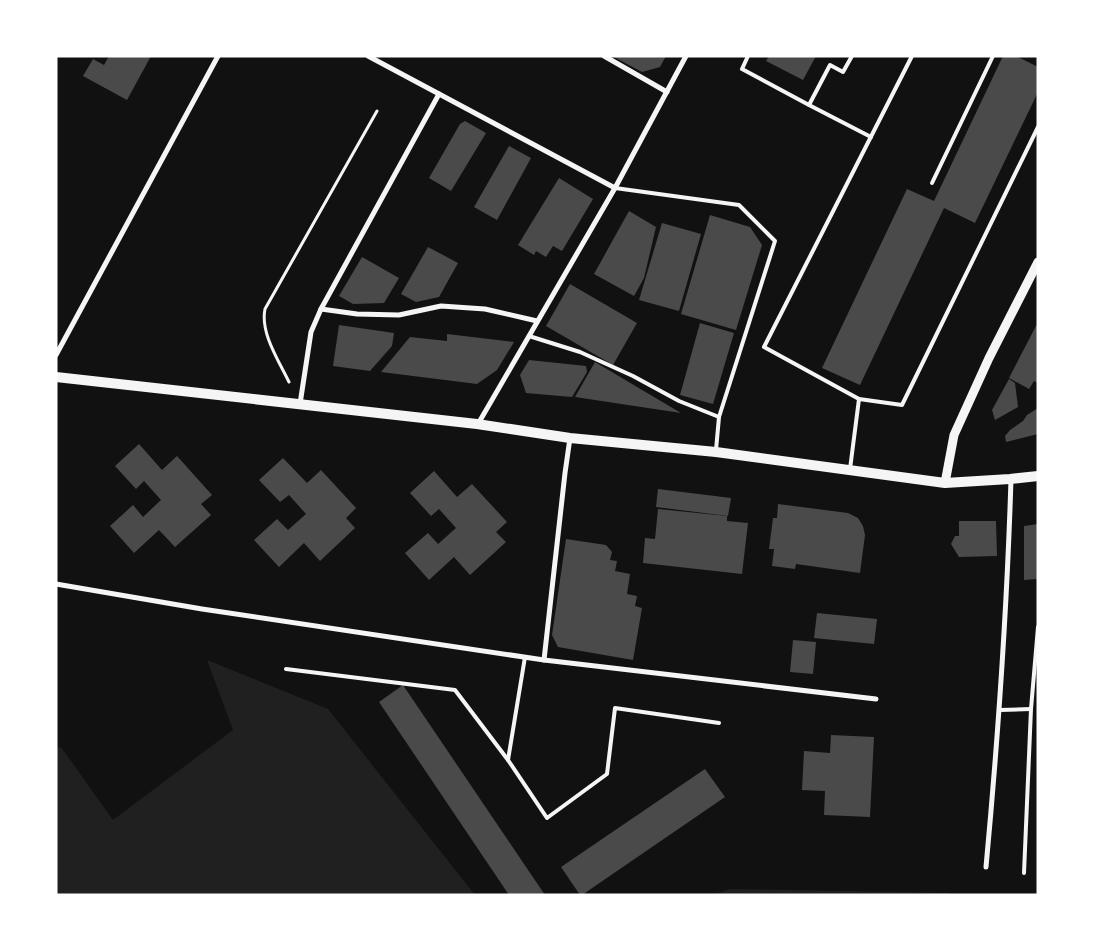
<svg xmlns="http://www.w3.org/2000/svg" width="1094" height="951" font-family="'DejaVu Sans',sans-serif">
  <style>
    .green { fill: #202020 }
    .building { fill: #4a4a4a }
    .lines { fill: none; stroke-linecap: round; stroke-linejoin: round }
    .path { stroke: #f5f5f5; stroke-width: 3 }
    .service { stroke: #f5f5f5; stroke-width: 4 }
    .minor { stroke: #f5f5f5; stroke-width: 5 }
    .tertiary { stroke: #f5f5f5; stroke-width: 9 }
    .secondary { stroke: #f5f5f5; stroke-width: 10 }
  </style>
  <rect width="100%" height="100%" fill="#111"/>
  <g class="green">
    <path d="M207 660 328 709 475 895H56V748L61 747 113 820 233 730Z"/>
    <path d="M730 889 948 893 949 895H713Z"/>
  </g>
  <g class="building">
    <path d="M109 56H151L127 100 83 76 93 59 104 65Z"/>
    <path d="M612 56H666L660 67 642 72Z"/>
    <path d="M769 56H816L803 80 766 61Z"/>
    <path d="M1003 56H1016L1038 67V92L975 223 944 208 860 385 822 368 907 189 934 201Z"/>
    <path d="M465 121 486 133 451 191 429 178 460 124Z"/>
    <path d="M509 146 531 158 497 220 474 207Z"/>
    <path d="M559 178 593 199 562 251 553 246 546 257 536 251 534 255 518 245Z"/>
    <path d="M629 211 656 227 644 278 634 296 594 274Z"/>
    <path d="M710 215 750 227 762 245 736 330 681 314Z"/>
    <path d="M662 223 701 234 679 311 639 300Z"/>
    <path d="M428 247 458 263 439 297 416 302 401 294Z"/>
    <path d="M362 257 399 278 384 303 353 304 339 296Z"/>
    <path d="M570 284 637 323 613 365 546 326Z"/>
    <path d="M1038 322V383L1034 381 1029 389 1009 378Z"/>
    <path d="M700 323 734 333 713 404 680 395Z"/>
    <path d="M339 325 394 333 392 346 370 371 333 366Z"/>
    <path d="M447 334 514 342 497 370 477 384 381 372 410 337 447 341Z"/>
    <path d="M529 360 586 366 587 372 572 397 526 393 520 375Z"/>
    <path d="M595 362 681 413 575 397Z"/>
    <path d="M1009 379 1015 383 1018 407 995 420 992 410Z"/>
    <path d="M1038 408V434L1006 442 1005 436 1010 430 1023 421 1027 415Z"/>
    <path d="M139 444 162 470 177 456 212 495 201 504 211 515 175 547 159 530 134 553 110 526 133 505 143 517 161 500 144 481 136 489 115 466Z"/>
    <path d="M283 458 307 483 321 470 356 508 346 518 355 528 320 561 304 543 279 567 254 540 277 519 288 530 306 514 289 495 280 502 259 480Z"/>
    <path d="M434 471 457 497 472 484 507 522 496 532 506 542 470 575 454 557 429 580 405 553 428 533 438 544 456 528 439 509 431 516 410 493Z"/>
    <path d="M658 489 731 498 728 516 656 507Z"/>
    <path d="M778 504 848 513 858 518 863 526 865 535 860 573 796 564 795 569 772 566 774 549H769L773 518H777Z"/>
    <path d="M658 509 727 516V521L748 523 742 574 643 563 645 538 655 539Z"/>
    <path d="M959 521H996L997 556 959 557 951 544 955 536H959Z"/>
    <path d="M1038 524V579L1024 580V526Z"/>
    <path d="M566 539 606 545 612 552 610 560 617 561 615 571 630 574 627 594 637 596 635 606 642 608 633 660 558 647 552 635Z"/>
    <path d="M817 613 877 619 874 644 814 638Z"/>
    <path d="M793 640 816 642 813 674 790 672Z"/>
    <path d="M403 685 545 895H509L379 702Z"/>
    <path d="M831 735 874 737 870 817 824 815 825 791 802 790 804 751 830 753Z"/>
    <path d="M705 769 725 797 582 895H580L561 867Z"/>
  </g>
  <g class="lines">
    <path class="path" d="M289 382C279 361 260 333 265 309L377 111"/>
    <g class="service">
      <path d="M748 56 742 69 809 105"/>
      <path d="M852 56 843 72 830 65 809 105 871 137"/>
      <path d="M932 183 993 56"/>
      <path d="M615 188 739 205 775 241 719 417 716 450"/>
      <path d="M529 336 580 352 633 376 679 401 719 417"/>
      <path d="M859 399 902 405 1038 127"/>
      <path d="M850 469 859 399 764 347 912 56"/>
      <path d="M525 657 508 760 547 818 607 774 615 708 719 723"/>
      <path d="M286 669 455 690 508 760"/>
      <path d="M1000 710 1031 709"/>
      <path d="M1024 873 1031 709 1038 627"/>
    </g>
    <g class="minor">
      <path d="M368 56 615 188"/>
      <path d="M604 56 667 92"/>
      <path d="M321 309 357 314 399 315 441 306 485 309 537 321"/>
      <path d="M56 355 218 56"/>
      <path d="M300 404 311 332 321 309 439 94"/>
      <path d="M478 424 615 188 686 56"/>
      <path d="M56 584 202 609 544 660 876 699"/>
      <path d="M544 660 565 473 570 438"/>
      <path d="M986 867C998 738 1007 609 1011 479"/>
    </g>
    <path class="tertiary" d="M945 483 954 435 989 358 1038 262"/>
    <path class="secondary" d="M56 377 477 424 570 438 716 452 945 483 1010 479 1038 476"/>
  </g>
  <rect width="1094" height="951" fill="none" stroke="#ffffff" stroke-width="115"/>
</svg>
